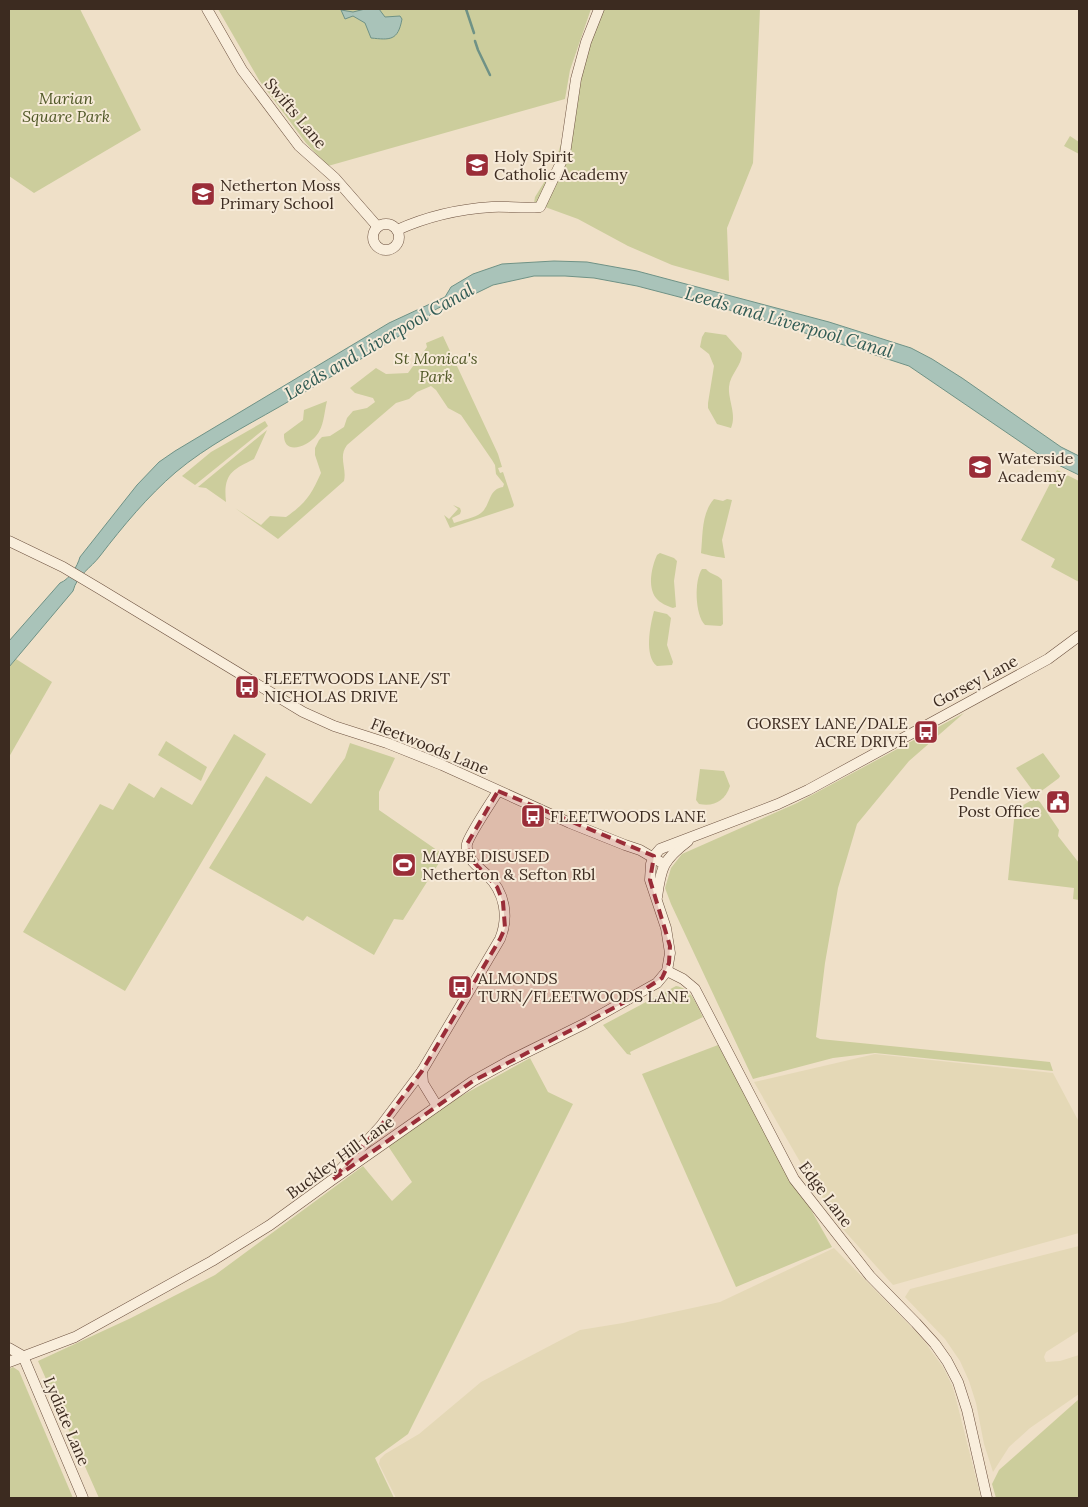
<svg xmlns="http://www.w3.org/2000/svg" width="1088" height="1507" font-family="Lora,serif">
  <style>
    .farmland { fill: #e4d8b6 }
    .green { fill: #cccd9c }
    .water { fill: #a9c3b9; stroke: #6f9286 }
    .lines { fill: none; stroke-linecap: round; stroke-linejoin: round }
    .stream { stroke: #6f9286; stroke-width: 2.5 }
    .secondary-casing { stroke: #6d5240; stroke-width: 11 }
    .secondary { stroke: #f9eedc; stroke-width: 10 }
    .marked { fill: #9a2d38; fill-opacity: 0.2; stroke: #9a2d38; stroke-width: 4; stroke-dasharray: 10 6; stroke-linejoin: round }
    .labels { text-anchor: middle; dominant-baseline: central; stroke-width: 4; stroke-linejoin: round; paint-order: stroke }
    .park-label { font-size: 16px; font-style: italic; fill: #505827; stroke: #f6ead8 }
    .street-label { font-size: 16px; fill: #3c2b20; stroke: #f6ead8 }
    .poi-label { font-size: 16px; fill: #3c2b20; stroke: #f6ead8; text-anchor: start }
    .water-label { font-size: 18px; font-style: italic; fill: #305b54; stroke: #f6ead8 }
  </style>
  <rect width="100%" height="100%" fill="#efe0c8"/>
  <g class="farmland">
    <path d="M875 1054 1053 1073 1079 1122V1233L893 1285 841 1227 803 1167 754 1082Z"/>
    <path d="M1079 1246V1331L1046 1352 1044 1357 1046 1362 1060 1361 1079 1355V1394L1030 1428 1009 1447 993 1472 984 1444 976 1403 969 1381 960 1361 945 1339 905 1297 910 1289Z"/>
    <path d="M834 1248 922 1338 943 1367 952 1385 955 1395 981 1498H396L379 1464 380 1459 385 1454 419 1434 481 1382 580 1330 623 1323 720 1302Z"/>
  </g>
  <g class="green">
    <path d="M9 9H80L141 130 34 193 9 176Z"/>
    <path d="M218 9H591L570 70 565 99 328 166 306 143 259 80Z"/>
    <path d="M596 9H760L753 163 727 228 729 281 672 265 628 246 578 219 534 203 535 197 553 168 565 132Z"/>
    <path d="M1070 136 1079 142V154L1064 146Z"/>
    <path d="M705 332 726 335 742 353C742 366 730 374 729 387 728 400 737 415 731 428L717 424 708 408V403L714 366 709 354 700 347 702 337Z"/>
    <path d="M443 336 498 454 502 467 498 468 500 473 503 472 514 505 513 507 450 528 444 515 449 519 458 509 453 505 460 508 461 511 460 514 452 518 454 523C462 520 475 518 481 513 491 505 488 489 503 487L504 484 496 474 495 465 492 460 461 415 448 408 436 390 431 386 417 392 409 399 396 403 347 445C338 457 347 468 344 481L278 539 235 508 261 525 270 516 286 517C306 503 311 495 321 473L315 455V448L319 440 322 437 330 436 344 427 347 418 353 411 367 408 375 402 373 398 355 393 350 388 376 368 386 374 408 373 427 347 426 343Z"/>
    <path d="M327 401C324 413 324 427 316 436 307 447 283 456 284 434L303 420 304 410Z"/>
    <path d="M265 421 268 426 195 485 182 476 211 452Z"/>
    <path d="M267 430 254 459C232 470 223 474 226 502L206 488 198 487Z"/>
    <path d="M1057 470 1079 481V582L1051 567 1055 559 1021 540Z"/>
    <path d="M714 499 723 501 727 499 732 500 722 540 725 558C722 558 702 554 701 553 703 535 701 514 714 499Z"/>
    <path d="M660 553 674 558 677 561 674 581 676 607 673 608C667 606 660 603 656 598 647 586 652 566 657 555Z"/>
    <path d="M702 569H706C711 575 717 574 722 580L723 624 721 626 705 625C695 615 694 580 702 569Z"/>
    <path d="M654 611 667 614 671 618 667 645 673 662 672 665 657 666C644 656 650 626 654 611Z"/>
    <path d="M16 659 52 682 9 757V667Z"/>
    <path d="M964 713 909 761 857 824 838 888 825 963 816 1037 820 1039 1050 1062 1053 1071 875 1053 833 1058 753 1079 671 904 665 888 671 868 682 854 797 803Z"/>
    <path d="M234 734 266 754 125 991 23 932 100 804 113 810 129 783 154 798 161 787 192 805Z"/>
    <path d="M166 741 207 767 201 781 158 755Z"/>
    <path d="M350 743 395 758 379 792V810L444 855 403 920 394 919 374 955 307 916 303 921 209 868 266 776 311 804 345 758Z"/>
    <path d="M1043 753 1060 776 1059 778 1036 795 1016 768Z"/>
    <path d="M700 769 724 771 730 786C725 801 714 807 699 804L696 800Z"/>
    <path d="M1035 798 1040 802 1059 830 1058 836 1079 863V900L1073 899 1074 888 1008 880 1015 810Z"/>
    <path d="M676 986C691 988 697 1005 703 1017L630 1052 631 1055 627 1054 603 1025Z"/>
    <path d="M718 1045 832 1247 736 1287 642 1074Z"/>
    <path d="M530 1058 548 1092 573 1104 408 1434 375 1458 394 1498H99L38 1361 131 1318 215 1275 363 1166 392 1201 412 1182 388 1146 461 1096Z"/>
    <path d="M13 1367 19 1371 73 1498H9V1369Z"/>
    <path d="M1079 1399V1498H996L992 1484 999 1470Z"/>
  </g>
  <g class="water">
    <path d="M365 9H379L385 17 400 16 402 19C398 41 390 40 371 38L365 23 353 16 345 19 341 10 353 12Z"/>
    <path d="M554 261 587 262 637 271 829 322 911 348 932 359 962 378 1061 447 1079 456V475L1044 458 909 366 860 350 737 312 637 286 594 278 565 276H534L493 285 450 306C441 305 432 310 428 318 379 349 329 378 279 407 244 427 207 446 176 472 148 496 123 526 100 556 91 568 77 575 73 591L9 667V641L60 583C70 579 77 567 80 557L137 485 159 462 175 451 389 323 445 297 451 287 473 274 502 264Z"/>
  </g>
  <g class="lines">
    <g class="stream">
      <path d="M466 9 474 33"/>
      <path d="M475 41 478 50 490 75"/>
    </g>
    <defs>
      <g id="secondary">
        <path d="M207 9 242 70 299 146 335 178 377 226"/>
        <circle cx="386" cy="237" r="13"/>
        <path d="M397 230C428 216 459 209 492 207 508 206 524 209 540 207L565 154 576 79 586 42 599 9"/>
        <path d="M9 541 63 567 100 589 303 712 334 726 387 743 442 765 570 823 625 845 640 850 664 864"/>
        <path d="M657 897C661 867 663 860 688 841"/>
        <path d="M667 971 683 979 695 989 794 1179 870 1276 916 1323 935 1344 947 1361 958 1382 967 1410 987 1498"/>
        <path d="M422 1071 423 1083 437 1106"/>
        <path d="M341 1169 380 1127 422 1071 500 939C509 917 505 892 487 875 479 867 465 859 467 844 469 835 492 801 498 791"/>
        <path d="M9 1348 23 1356"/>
        <path d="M23 1356 83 1498"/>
        <path d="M9 1362 75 1337 212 1261 270 1225 332 1180 473 1081 509 1061 586 1023 657 983 667 971 670 953 666 928 650 880 651 864 654 856 660 849 778 804 808 790 1048 659 1079 636"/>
      </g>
    </defs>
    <use href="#secondary" class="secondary-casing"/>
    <use href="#secondary" class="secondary"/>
  </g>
  <path class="marked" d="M498 791 654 856 650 880 670 946 669 963 662 978 627 1001 473 1081 332 1180 380 1127 422 1071 500 939 505 928 503 902 497 887 469 857 467 844Z"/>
  <defs>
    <symbol id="school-square" viewBox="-11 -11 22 22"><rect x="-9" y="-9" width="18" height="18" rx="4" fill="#9a2d38" stroke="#f6ead8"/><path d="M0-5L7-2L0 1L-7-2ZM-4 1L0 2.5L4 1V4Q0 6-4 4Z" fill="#fff"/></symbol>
    <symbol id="bus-square" viewBox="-11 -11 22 22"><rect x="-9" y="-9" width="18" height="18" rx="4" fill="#9a2d38" stroke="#f6ead8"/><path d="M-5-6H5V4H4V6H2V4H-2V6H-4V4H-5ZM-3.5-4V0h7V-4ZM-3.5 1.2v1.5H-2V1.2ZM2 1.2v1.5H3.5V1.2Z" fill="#fff"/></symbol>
    <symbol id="civic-square" viewBox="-11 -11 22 22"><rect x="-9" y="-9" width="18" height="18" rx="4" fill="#9a2d38" stroke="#f6ead8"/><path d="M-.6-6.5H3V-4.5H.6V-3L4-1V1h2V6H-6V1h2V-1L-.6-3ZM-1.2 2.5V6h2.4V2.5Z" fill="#fff"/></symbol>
    <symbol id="stadium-square" viewBox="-11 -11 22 22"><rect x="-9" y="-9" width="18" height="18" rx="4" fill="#9a2d38" stroke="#f6ead8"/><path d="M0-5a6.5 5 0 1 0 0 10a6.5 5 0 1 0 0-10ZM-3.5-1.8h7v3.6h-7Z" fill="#fff"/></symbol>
  </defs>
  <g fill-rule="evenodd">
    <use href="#school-square" x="463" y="151" width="28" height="28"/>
    <use href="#school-square" x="189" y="180" width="28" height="28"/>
    <use href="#school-square" x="966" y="453" width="28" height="28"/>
    <use href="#bus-square" x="233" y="673" width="28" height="28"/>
    <use href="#bus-square" x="912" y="718" width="28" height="28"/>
    <use href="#civic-square" x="1044" y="788" width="28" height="28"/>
    <use href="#bus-square" x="519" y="802" width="28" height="28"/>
    <use href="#stadium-square" x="390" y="851" width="28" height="28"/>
    <use href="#bus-square" x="446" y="973" width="28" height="28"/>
  </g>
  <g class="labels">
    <g class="park-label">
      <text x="66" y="98">Marian<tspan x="66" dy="18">Square Park</tspan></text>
      <text x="436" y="358">St Monica's<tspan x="436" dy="18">Park</tspan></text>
    </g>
    <g class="street-label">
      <text transform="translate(296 113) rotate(50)">Swifts Lane</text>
      <text transform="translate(975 681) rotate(-28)">Gorsey Lane</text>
      <text transform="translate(430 746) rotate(22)">Fleetwoods Lane</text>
      <text transform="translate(340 1157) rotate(-36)">Buckley Hill Lane</text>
      <text transform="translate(826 1194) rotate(53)">Edge Lane</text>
      <text transform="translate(67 1421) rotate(67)">Lydiate Lane</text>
    </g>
    <g class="poi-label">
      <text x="494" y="156">Holy Spirit<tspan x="494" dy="18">Catholic Academy</tspan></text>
      <text x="220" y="185">Netherton Moss<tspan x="220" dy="18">Primary School</tspan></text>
      <text x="998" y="458">Waterside<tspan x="998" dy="18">Academy</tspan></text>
      <text x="264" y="678">FLEETWOODS LANE/ST<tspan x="264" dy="18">NICHOLAS DRIVE</tspan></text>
      <text x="908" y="723" text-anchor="end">GORSEY LANE/DALE<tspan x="908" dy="18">ACRE DRIVE</tspan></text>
      <text x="1040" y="793" text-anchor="end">Pendle View<tspan x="1040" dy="18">Post Office</tspan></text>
      <text x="550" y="816">FLEETWOODS LANE</text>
      <text x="422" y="856">MAYBE DISUSED<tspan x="422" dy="18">Netherton &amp; Sefton Rbl</tspan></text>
      <text x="478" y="978">ALMONDS<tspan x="478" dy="18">TURN/FLEETWOODS LANE</tspan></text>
    </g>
    <g class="water-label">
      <text transform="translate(789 322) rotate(16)">Leeds and Liverpool Canal</text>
      <text transform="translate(379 341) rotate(-30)">Leeds and Liverpool Canal</text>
    </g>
  </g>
  <rect width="1088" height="1507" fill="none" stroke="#3c2b20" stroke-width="20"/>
</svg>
